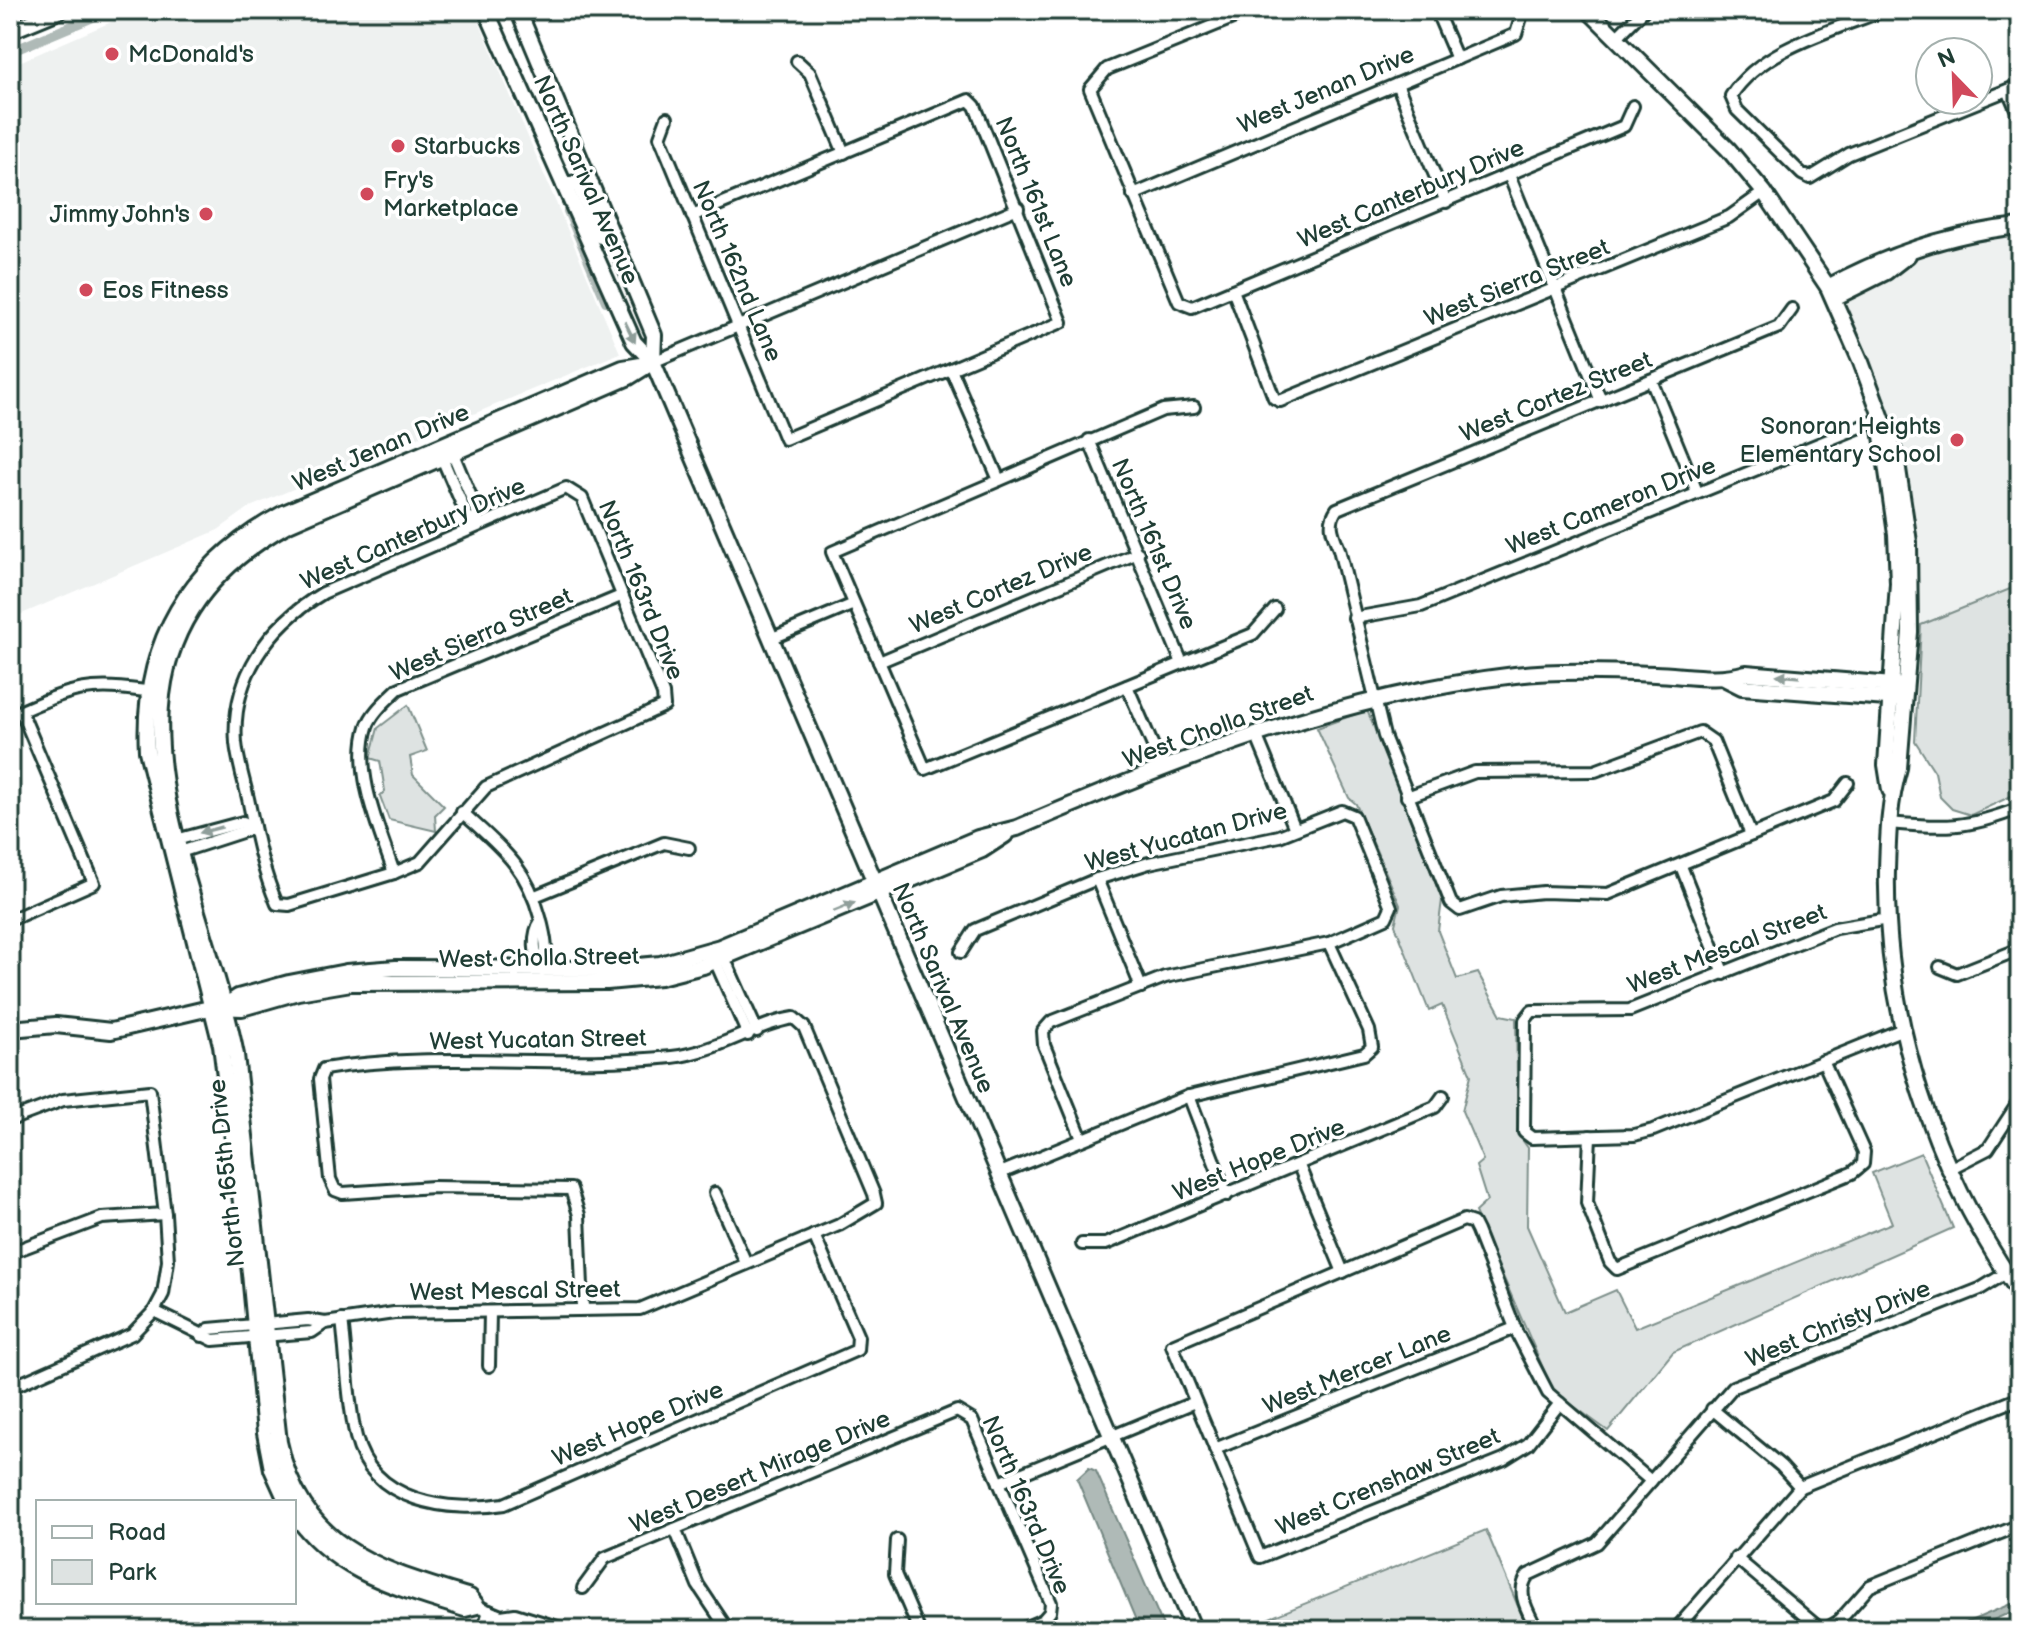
<svg xmlns="http://www.w3.org/2000/svg" width="2030" height="1640" font-family="'Balsamiq Sans',sans-serif">
  <style>
    .built { fill: #eef1f0 }
    .green { fill: #dee3e2; stroke: #7e908b; stroke-width: 2 }
    .water { fill: #afbab7; stroke: #758883; stroke-width: 2 }
    .lines { fill: none; stroke-linecap: round; stroke-linejoin: round }
    .canal { stroke: #afbab7; stroke-width: 10 }
    .street-casing { stroke: #1f3d34; stroke-width: 16 }
    .secondary-casing { stroke: #1f3d34; stroke-width: 20 }
    .street { stroke: #fff; stroke-width: 10 }
    .secondary { stroke: #fff; stroke-width: 14 }
    .oneway { fill: #8f9e9a }
    .poi-dot { fill: #d1495b; stroke: #fff; stroke-width: 3 }
    .labels { text-anchor: middle; dominant-baseline: central; stroke-width: 7; stroke-linejoin: round; paint-order: stroke }
    .poi-label { font-size: 24px; fill: #1f3d34; stroke: #fff; text-anchor: start }
    .street-label { font-size: 24px; fill: #1f3d34; stroke: #fff }
  </style>
  <rect width="100%" height="100%" fill="#fff"/>
  <filter id="ink" filterUnits="userSpaceOnUse"><feTurbulence type="fractalNoise" baseFrequency=".0125" numOctaves="2"/><feDisplacementMap in="SourceGraphic" scale="16" xChannelSelector="R" yChannelSelector="G"/><feConvolveMatrix kernelMatrix="1 2 1 2 8 2 1 2 1" color-interpolation-filters="sRGB"/></filter>
  <g filter="url(#ink)">
    <g class="built">
      <path d="M139 10H474L620 353 250 507 218 530 10 619V66Z"/>
      <path d="M2020 232V585L1921 625H1912L1899 452 1866 356 1844 303 1845 297 1897 267 1938 250 1978 237Z"/>
    </g>
    <g class="green">
      <path d="M2020 585V792L1971 815 1952 809 1940 797 1935 772 1915 741 1921 625Z"/>
      <path d="M408 705 427 751 410 757 413 775 444 806 435 815 436 831 389 820 380 796 385 791 380 761 370 758 378 728Z"/>
      <path d="M1367 710 1442 900 1438 931 1457 979 1478 973 1501 1015 1516 1018 1518 1134 1528 1148 1527 1226 1565 1312 1616 1290 1635 1328 1892 1223 1872 1173 1921 1153 1953 1228 1673 1352 1608 1431 1553 1391 1475 1212 1487 1201 1476 1166 1483 1160 1462 1111 1471 1075 1442 1005 1429 1011 1395 925 1400 905 1356 804 1349 798 1317 728Z"/>
      <path d="M1486 1530 1528 1630H1240Z"/>
    </g>
    <g class="water">
      <path d="M1089 1468 1096 1471 1165 1630H1140L1077 1479Z"/>
      <path d="M2020 1600V1608L1971 1630H1949Z"/>
    </g>
    <g class="lines">
      <g class="canal">
        <path d="M10 52 110 10"/>
        <path d="M568 211 606 301"/>
      </g>
      <defs>
        <g id="street">
          <path d="M1252 10 1107 69 1090 89 1179 302 1192 307 1624 126 1633 106"/>
          <path d="M1436 10 1457 59"/>
          <path d="M1884 10C1835 30 1761 48 1731 96L1737 110 1802 174 1810 178 1849 154 2020 85"/>
          <path d="M1616 38 1644 10"/>
          <path d="M797 61 810 73 844 153"/>
          <path d="M1397 84 1446 202"/>
          <path d="M2008 90 2020 118"/>
          <path d="M667 118 660 137 785 439 1062 322 975 106 969 100 692 216"/>
          <path d="M1509 175 1601 401"/>
          <path d="M1133 195 1516 34 1522 14"/>
          <path d="M1233 290 1274 398 1280 401 1729 217 1764 192"/>
          <path d="M1792 309 1779 327 1337 509C1327 523 1333 534 1339 549L1384 736 1451 903 1460 910 1501 896 1543 892 1608 894 1834 801 1848 783"/>
          <path d="M653 362 1018 208"/>
          <path d="M951 369 999 480"/>
          <path d="M1651 380 1697 492"/>
          <path d="M1194 407 1163 410 832 552 925 769 1253 634 1275 609"/>
          <path d="M1089 440 1182 663"/>
          <path d="M447 449 453 454 477 511 478 525"/>
          <path d="M442 451V458L467 516 478 525"/>
          <path d="M566 488 582 498 663 694 664 706 486 787 420 862 394 873 289 905 277 904C263 872 256 837 249 803 245 784 238 763 236 743 231 678 269 625 323 593Z"/>
          <path d="M1354 618 1421 606 1880 419"/>
          <path d="M770 639 854 604"/>
          <path d="M879 662 1138 553"/>
          <path d="M1127 686 1163 769"/>
          <path d="M10 716C74 688 84 682 154 692"/>
          <path d="M1255 732 1295 829"/>
          <path d="M1407 797 1475 772 1595 771 1700 732 1713 741 1751 835"/>
          <path d="M462 812C500 847 526 865 540 917 545 936 549 951 542 971"/>
          <path d="M1888 823C1944 828 1967 829 2020 808"/>
          <path d="M172 841 243 822 254 828"/>
          <path d="M177 853 254 828"/>
          <path d="M1681 866 1724 974"/>
          <path d="M394 873C380 831 353 772 367 727 372 712 387 700 398 689L621 596"/>
          <path d="M1097 879 1141 987"/>
          <path d="M535 896 664 843 689 848"/>
          <path d="M1888 919 1835 928 1630 1010 1532 1011 1525 1020 1524 1132 1532 1138 1634 1135 1653 1130 1903 1029"/>
          <path d="M10 920 94 883 21 711"/>
          <path d="M541 921C532 933 533 957 542 969"/>
          <path d="M961 952 975 930 1097 879 1149 863 1279 836 1342 811 1354 816 1391 907 1386 918 1329 943 1165 977 1051 1022 1043 1031 1044 1045 1082 1139"/>
          <path d="M722 953 757 1031"/>
          <path d="M713 956 748 1035"/>
          <path d="M1940 967 1957 974 2020 949"/>
          <path d="M1189 1096 1227 1195"/>
          <path d="M10 1120 63 1100 150 1091 165 1214 168 1261 163 1294 154 1311 132 1334 10 1388"/>
          <path d="M1590 1136 1587 1203 1610 1262 1617 1269 1852 1173 1863 1164 1864 1152 1823 1061"/>
          <path d="M1299 1166 1343 1272"/>
          <path d="M1949 1169 1988 1149 2020 1100"/>
          <path d="M998 1174 1189 1096 1364 1054 1372 1047 1369 1030 1329 943"/>
          <path d="M715 1193 746 1263"/>
          <path d="M1082 1244H1106L1435 1107 1443 1096"/>
          <path d="M10 1253 102 1218 165 1214"/>
          <path d="M154 1311 213 1340 312 1332 325 1323"/>
          <path d="M342 1320C347 1358 347 1400 356 1437 372 1503 450 1513 504 1504L857 1350 858 1337 814 1235"/>
          <path d="M202 1336 209 1329 308 1320 325 1323 394 1313 640 1309 839 1225 876 1203 874 1194 804 1027 794 1018C755 1024 717 1052 672 1057 557 1069 439 1050 324 1069L320 1079 330 1179 335 1190 343 1193 433 1187 571 1189 579 1215 583 1310"/>
          <path d="M489 1366 490 1312"/>
          <path d="M1560 1403 1528 1444 1504 1459 1260 1557 1172 1345 1464 1220 1473 1223 1477 1231 1517 1333 1548 1393 1651 1481"/>
          <path d="M1712 1409 1781 1466 1800 1487"/>
          <path d="M1215 1449 1515 1328"/>
          <path d="M999 1483 1195 1402"/>
          <path d="M675 1529 698 1585 728 1630"/>
          <path d="M897 1540 895 1574 919 1630"/>
          <path d="M1736 1558 1818 1627 1826 1629 1839 1621 1870 1586 2020 1525"/>
          <path d="M583 1588 605 1558 957 1411 972 1420 1051 1603 1050 1612 1043 1620 1019 1630"/>
          <path d="M477 1606 501 1616 515 1614 567 1630"/>
          <path d="M501 1616 507 1625 524 1630"/>
          <path d="M483 1630 489 1611"/>
          <path d="M1537 1630C1528 1611 1515 1593 1528 1575L1597 1543 1733 1387 1980 1289 2006 1273"/>
          <path d="M1675 1630 1800 1487 2020 1398"/>
        </g>
        <g id="secondary">
          <path d="M486 10 634 342 653 362 1194 1630"/>
          <path d="M518 10 654 335 653 362"/>
          <path d="M1588 10 1728 149 1764 192 1828 287 1861 362 1896 456 1909 542 1910 632 1899 768C1889 802 1888 835 1887 870 1884 1020 1934 1171 2020 1293"/>
          <path d="M10 31 61 10"/>
          <path d="M564 185 578 183 601 236H612"/>
          <path d="M1828 287C1887 255 1952 233 2020 226"/>
          <path d="M1834 298 1886 272 1908 255"/>
          <path d="M1881 429 1896 534 1898 583 1886 765 1890 790"/>
          <path d="M1726 679 1742 687 1900 699"/>
          <path d="M226 1005 238 997 289 983 346 972 396 968 605 969 660 964 720 947 978 838 1017 828C1182 758 1336 696 1515 675 1560 670 1610 672 1655 674 1686 675 1716 682 1746 673L1905 686"/>
          <path d="M10 1029 56 1025 111 1031 214 1007 242 1008 298 992 351 983 607 982 660 977 703 966 982 850 1005 835"/>
          <path d="M287 1502 272 1469 265 1433 250 1273 221 1045 147 751C141 643 189 563 284 513L623 368 641 365"/>
          <path d="M294 1513C335 1574 400 1588 465 1609L477 1606 470 1597C379 1569 301 1549 279 1442L236 1055C199 867 61 653 286 525L629 377 653 362"/>
        </g>
      </defs>
      <use href="#street" class="street-casing"/>
      <use href="#secondary" class="secondary-casing"/>
      <use href="#street" class="street"/>
      <use href="#secondary" class="secondary"/>
    </g>
    <defs><path id="oneway-solid" d="M-6-.8H1V-3.2L6.5 0L1 3.2V.8H-6Z" transform="scale(2)"/></defs>
    <g class="oneway">
      <use href="#oneway-solid" transform="translate(630 332) rotate(64)"/>
      <use href="#oneway-solid" transform="translate(1788 676) rotate(-175)"/>
      <use href="#oneway-solid" transform="translate(211 830) rotate(165)"/>
      <use href="#oneway-solid" transform="translate(844 907) rotate(-22)"/>
    </g>
  </g>
  <g class="poi-dot">
    <circle cx="112" cy="54" r="8"/>
    <circle cx="398" cy="146" r="8"/>
    <circle cx="367" cy="194" r="8"/>
    <circle cx="206" cy="214" r="8"/>
    <circle cx="86" cy="290" r="8"/>
    <circle cx="1957" cy="440" r="8"/>
  </g>
  <g class="labels">
    <g class="poi-label">
      <text x="128" y="54">McDonald's</text>
      <text x="414" y="146">Starbucks</text>
      <text x="383" y="180">Fry's<tspan x="383" dy="28">Marketplace</tspan></text>
      <text x="190" y="214" text-anchor="end">Jimmy John's</text>
      <text x="102" y="290">Eos Fitness</text>
      <text x="1941" y="426" text-anchor="end">Sonoran Heights<tspan x="1941" dy="28">Elementary School</tspan></text>
    </g>
    <g class="street-label">
      <text transform="translate(1326 90) rotate(-23)">West Jenan Drive</text>
      <text transform="translate(586 180) rotate(66)">North Sarival Avenue</text>
      <text transform="translate(1411 194) rotate(-23)">West Canterbury Drive</text>
      <text transform="translate(1036 202) rotate(68)">North 161st Lane</text>
      <text transform="translate(737 271) rotate(67)">North 162nd Lane</text>
      <text transform="translate(1517 283) rotate(-22)">West Sierra Street</text>
      <text transform="translate(1556 397) rotate(-22)">West Cortez Street</text>
      <text transform="translate(381 448) rotate(-23)">West Jenan Drive</text>
      <text transform="translate(1611 506) rotate(-22)">West Cameron Drive</text>
      <text transform="translate(413 534) rotate(-24)">West Canterbury Drive</text>
      <text transform="translate(1154 544) rotate(67)">North 161st Drive</text>
      <text transform="translate(1001 589) rotate(-23)">West Cortez Drive</text>
      <text transform="translate(641 590) rotate(68)">North 163rd Drive</text>
      <text transform="translate(481 635) rotate(-24)">West Sierra Street</text>
      <text transform="translate(1218 727) rotate(-20)">West Cholla Street</text>
      <text transform="translate(1186 837) rotate(-15)">West Yucatan Drive</text>
      <text transform="translate(1727 949) rotate(-21)">West Mescal Street</text>
      <text transform="translate(539 958) rotate(-1)">West Cholla Street</text>
      <text transform="translate(943 988) rotate(67)">North Sarival Avenue</text>
      <text transform="translate(538 1040) rotate(-1)">West Yucatan Street</text>
      <text transform="translate(1259 1160) rotate(-22)">West Hope Drive</text>
      <text transform="translate(227 1173) rotate(-96)">North 165th Drive</text>
      <text transform="translate(515 1291) rotate(-1)">West Mescal Street</text>
      <text transform="translate(1838 1324) rotate(-22)">West Christy Drive</text>
      <text transform="translate(1357 1370) rotate(-22)">West Mercer Lane</text>
      <text transform="translate(638 1424) rotate(-23)">West Hope Drive</text>
      <text transform="translate(760 1472) rotate(-23)">West Desert Mirage Drive</text>
      <text transform="translate(1388 1482) rotate(-23)">West Crenshaw Street</text>
      <text transform="translate(1026 1505) rotate(67)">North 163rd Drive</text>
    </g>
  </g>
  <rect width="2030" height="1640" fill="none" stroke="#fff" stroke-width="40"/>
  <rect x="20" y="20" width="1990" height="1600" fill="none" stroke="#1f3d34" stroke-width="3" filter="url(#ink)"/>
  <rect x="36" y="1500" width="260" height="104" fill="#ffffff" stroke="#a5b1ae" stroke-width="2"/>
  <rect x="52" y="1526" width="40" height="12" fill="#ffffff" stroke="#a5b1ae" stroke-width="2"/>
  <text x="108" y="1540" font-size="24" fill="#1f3d34">Road</text>
  <rect x="52" y="1560" width="40" height="24" fill="#dee3e2" stroke="#a5b1ae" stroke-width="2"/>
  <text x="108" y="1580" font-size="24" fill="#1f3d34">Park</text>
  <g transform="translate(1954 76) rotate(337)"><circle r="38" fill="#ffffff" stroke="#a5b1ae" stroke-width="2"/>
  <path d="M0-6L14 30L0 20L-14 30Z" fill="#d1495b"/>
  <text y="-12" font-size="22" font-weight="bold" text-anchor="middle" fill="#1f3d34">N</text>
  </g>
</svg>
